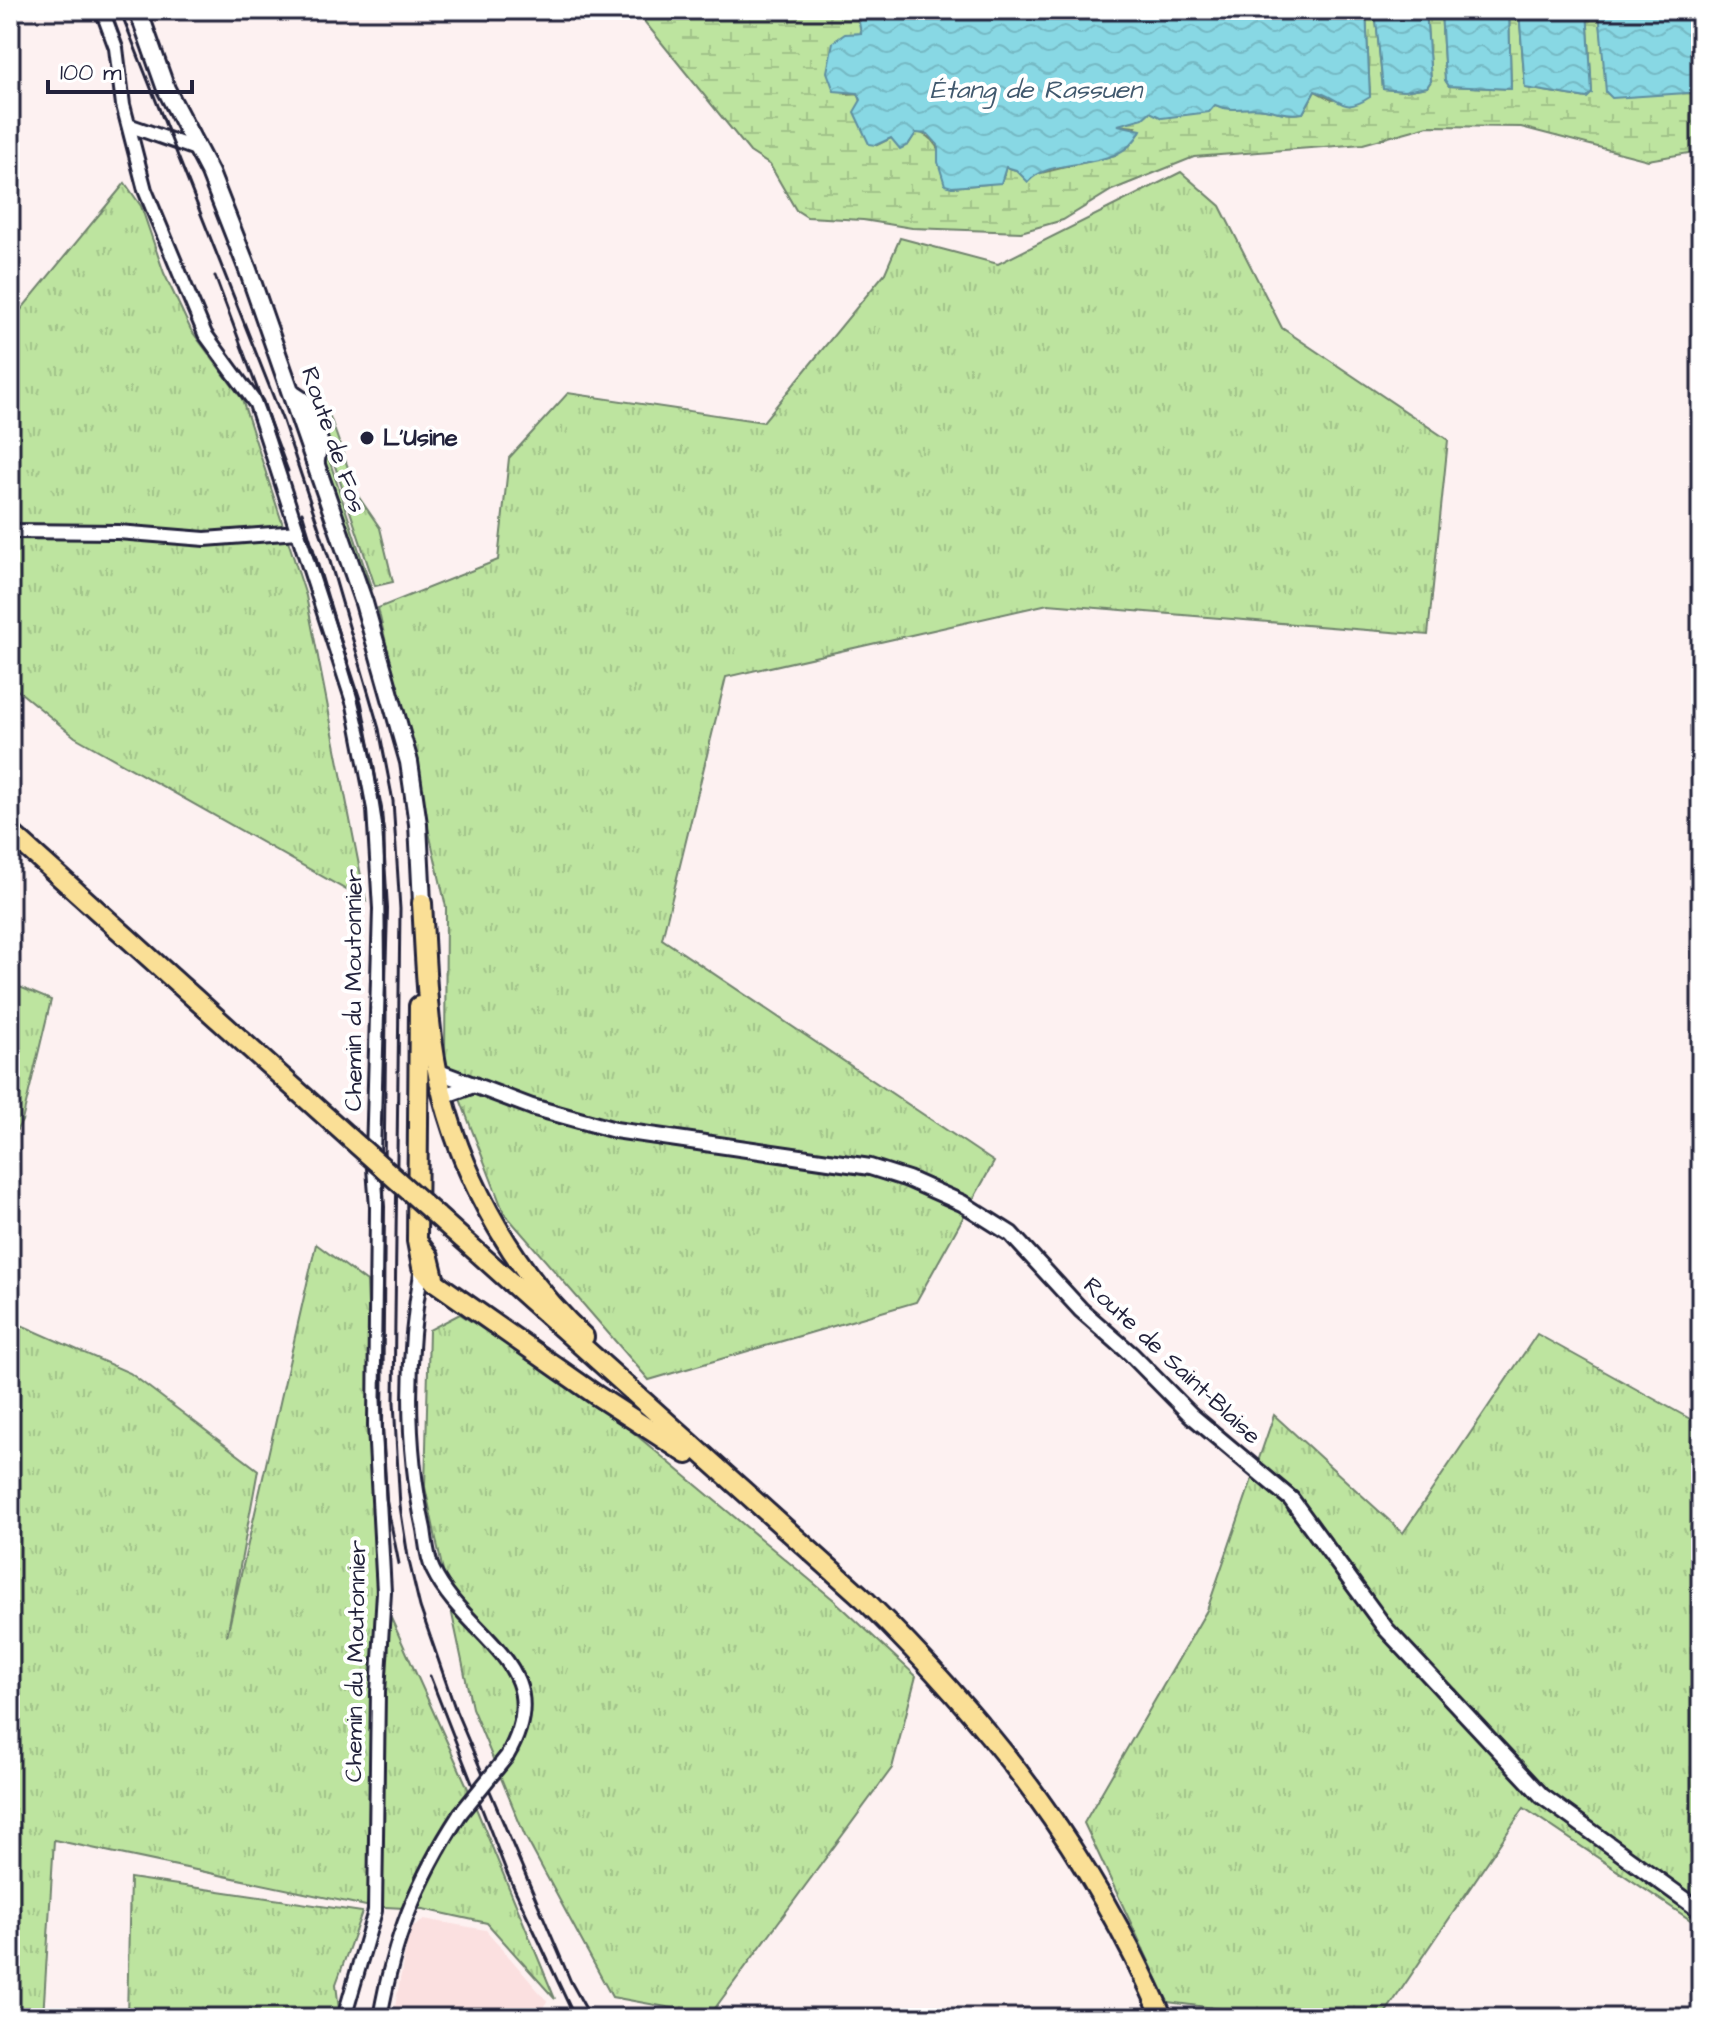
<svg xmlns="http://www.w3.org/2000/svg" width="1711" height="2028" font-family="'Architects Daughter',sans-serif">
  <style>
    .built { fill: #fbe0e0 }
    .grass { fill: url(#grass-tufts); stroke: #70836d; stroke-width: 2 }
    .wetland { fill: url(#wetland-marsh); stroke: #70836d; stroke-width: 2 }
    .water { fill: url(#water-waves); stroke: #5f8fa0; stroke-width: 2 }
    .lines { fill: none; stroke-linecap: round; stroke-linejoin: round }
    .minor-casing { stroke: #22223b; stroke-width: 18 }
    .tertiary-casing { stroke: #22223b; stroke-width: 20 }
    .secondary-casing { stroke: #22223b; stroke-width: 22 }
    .primary-casing { stroke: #22223b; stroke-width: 24 }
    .minor { stroke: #fff; stroke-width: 12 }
    .tertiary { stroke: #fff; stroke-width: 14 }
    .secondary { stroke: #fff; stroke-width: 16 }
    .primary { stroke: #fadf96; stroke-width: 18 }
    .rail { stroke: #22223b; stroke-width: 3 }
    .minor-bridge-casing { stroke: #22223b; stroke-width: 18; stroke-linecap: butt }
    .primary-bridge-casing { stroke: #22223b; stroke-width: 24; stroke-linecap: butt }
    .minor-bridge { stroke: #fff; stroke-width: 12 }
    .primary-bridge { stroke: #fadf96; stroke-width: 18 }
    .poi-dot { fill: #22223b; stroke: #fff; stroke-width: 3 }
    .labels { text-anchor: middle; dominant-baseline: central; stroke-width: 8; stroke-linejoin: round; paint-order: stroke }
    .poi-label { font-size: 24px; font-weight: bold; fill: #22223b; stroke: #fff; text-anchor: start }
    .street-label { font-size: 24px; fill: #22223b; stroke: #fff }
    .water-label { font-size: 26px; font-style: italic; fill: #41596e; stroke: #fff }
  </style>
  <defs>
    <pattern id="grass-tufts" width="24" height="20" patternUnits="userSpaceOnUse" patternTransform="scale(2)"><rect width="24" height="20" fill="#bde49f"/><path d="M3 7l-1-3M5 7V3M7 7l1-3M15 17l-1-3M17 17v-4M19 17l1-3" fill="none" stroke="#a2c38a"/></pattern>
    <pattern id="wetland-marsh" width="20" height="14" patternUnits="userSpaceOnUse" patternTransform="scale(2)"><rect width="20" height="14" fill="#bde49f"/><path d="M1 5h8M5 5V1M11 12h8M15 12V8" fill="none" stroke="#a2c38a"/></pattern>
    <pattern id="water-waves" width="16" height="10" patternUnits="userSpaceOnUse" patternTransform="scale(2)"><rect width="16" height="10" fill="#88d8e4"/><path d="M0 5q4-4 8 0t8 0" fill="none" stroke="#75b9c4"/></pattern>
  </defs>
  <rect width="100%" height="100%" fill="#fdf1f1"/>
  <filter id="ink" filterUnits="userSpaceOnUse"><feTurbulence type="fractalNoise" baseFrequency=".0125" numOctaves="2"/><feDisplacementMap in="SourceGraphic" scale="16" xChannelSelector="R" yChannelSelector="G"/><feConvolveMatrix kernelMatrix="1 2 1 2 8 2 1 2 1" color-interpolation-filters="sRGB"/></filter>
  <g filter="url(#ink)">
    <path class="built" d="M424 1919 486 1930 547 2001 537 2018H393L409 1930Z"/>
    <g class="grass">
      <path d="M1181 172 1220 206 1282 328 1448 440 1428 635 1048 604 726 677 662 939 994 1162 916 1302 649 1380 504 1213 445 1060 446 907 378 608 498 560 509 458 568 393 763 422 885 273 900 238 998 264Z"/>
      <path d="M125 183 141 206 164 273 191 330 242 399 306 596 366 901 75 737 10 684V323Z"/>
      <path d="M329 414 358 496 380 528 393 582 375 586 320 421Z"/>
      <path d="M324 444 372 590C351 547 322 494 324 444Z"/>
      <path d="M10 983 51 1000 22 1121 10 1142Z"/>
      <path d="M316 1244 367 1282 381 1596 466 1784 555 1999 487 1923 423 1909 366 1906 54 1840 43 2018H10V1320L130 1373 258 1470 227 1636Z"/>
      <path d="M460 1314 611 1414 834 1600 916 1676 892 1768 710 2015 612 1997 525 1836 472 1708 425 1487 429 1330Z"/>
      <path d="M1537 1334 1701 1425V1927L1524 1808 1382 2018H1291L1168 2002 1084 1823 1207 1610 1274 1415 1403 1533Z"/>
      <path d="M130 1878 362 1912 336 1984 340 2018H127Z"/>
    </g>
    <path class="wetland" d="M635 10H848L858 16 862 34 846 94 858 93 877 145 891 138 908 145 916 132C941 136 943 166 952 187L988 184 1004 174 1005 167 1033 175 1115 155 1136 127 1117 125 1150 111C1169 121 1197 114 1215 104 1231 113 1248 105 1265 109 1283 112 1282 115 1303 113L1315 91 1332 100 1370 96 1366 10H1375L1383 89 1404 91 1427 87 1431 81 1426 10H1441L1445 80 1449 86 1511 89 1509 10H1519L1525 88 1586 98 1592 93 1587 10H1599L1607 92H1701V151L1648 160 1521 127 1428 126 1363 144 1194 157 1112 190 1063 220 1021 232 912 228 863 220 807 217 796 210 770 165 750 152Z"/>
    <g class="water">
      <path d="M822 10H1366L1370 97C1341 116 1342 98 1315 91L1303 113C1287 115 1280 112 1265 109 1248 106 1231 113 1215 105L1209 112 1162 118 1150 112 1143 118 1118 125 1141 130C1120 175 1053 154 1028 182L1016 170 1006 167 1001 183 952 187 945 185 938 162V145L928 134 916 133 908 145 900 149 891 138 876 145 869 144 854 112 861 100 858 93 834 91 827 72 833 42 845 34 861 33 858 17 848 10 824 13Z"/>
      <path d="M1375 10H1426L1431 81 1427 87 1404 91 1383 89Z"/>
      <path d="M1441 10H1509L1511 89 1449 86 1445 80Z"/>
      <path d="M1519 10H1587L1592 93 1587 98 1525 88Z"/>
      <path d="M1599 10H1701V92L1612 98 1606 92Z"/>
    </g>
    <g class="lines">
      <defs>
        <g id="minor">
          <path d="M102 10 116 48 123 105 145 190 205 334 256 404 354 705 374 809 380 909 373 1155 377 1207 375 1426 384 1592 378 1692 375 1911 344 2018"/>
          <path d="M131 126 199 150"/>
          <path d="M290 390 308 402 321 441 317 466"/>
          <path d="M10 531 118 532 205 539 298 532"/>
          <path d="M422 1267C407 1352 405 1443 424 1529 426 1542 427 1558 433 1570 466 1639 560 1665 507 1756"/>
          <path d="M380 2018C394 1938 416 1882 460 1814"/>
        </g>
        <g id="tertiary">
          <path d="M439 1072 532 1107 615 1130 870 1167 908 1179 962 1203 1011 1234 1081 1310 1131 1354 1191 1415 1291 1499 1386 1629 1542 1796 1701 1911"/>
          <path d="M443 1096 474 1085"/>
        </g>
        <path id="secondary" d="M138 10 166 89 210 173 248 270 364 603 409 762 418 824 422 903"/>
        <g id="primary">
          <path d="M10 832 352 1140"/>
          <path d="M422 903C426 967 427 1035 443 1097 466 1185 517 1275 584 1337"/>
          <path d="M437 1216 864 1599C996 1730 1087 1847 1163 2018"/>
          <path d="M417 1241 429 1257 435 1282 422 1267 417 1241 419 1006"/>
          <path d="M435 1282 596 1395 687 1454"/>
        </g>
      </defs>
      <use href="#minor" class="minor-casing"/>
      <use href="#tertiary" class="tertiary-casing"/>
      <use href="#secondary" class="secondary-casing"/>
      <use href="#primary" class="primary-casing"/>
      <use href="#minor" class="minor"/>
      <use href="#tertiary" class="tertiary"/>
      <use href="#secondary" class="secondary"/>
      <use href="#primary" class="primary"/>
      <g class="rail">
        <path d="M120 10 283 421 329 558 379 729 393 801 400 909 394 1402 400 1506 408 1557 420 1607 456 1711 571 1982 591 2018"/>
        <path d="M215 276 288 471"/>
        <path d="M302 512 357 695 372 757 384 833 386 1013 381 1400 386 1499 399 1564"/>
        <path d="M430 1676 507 1873 575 2018"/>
      </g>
      <defs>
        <path id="minor-bridge" d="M460 1814 507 1756"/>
        <path id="primary-bridge" d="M352 1140 437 1216"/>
      </defs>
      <use href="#minor-bridge" class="minor-bridge-casing"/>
      <use href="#primary-bridge" class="primary-bridge-casing"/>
      <use href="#minor-bridge" class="minor-bridge"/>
      <use href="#primary-bridge" class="primary-bridge"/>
    </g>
  </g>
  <circle class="poi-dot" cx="367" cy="438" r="8"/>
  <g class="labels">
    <g class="poi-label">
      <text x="383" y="438">L'Usine</text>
    </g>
    <g class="street-label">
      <text transform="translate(333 440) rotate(71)">Route de Fos</text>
      <text transform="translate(354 990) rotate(-90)">Chemin du Moutonnier</text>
      <text transform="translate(1172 1361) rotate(43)">Route de Saint-Blaise</text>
      <text transform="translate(356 1661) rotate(-89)">Chemin du Moutonnier</text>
    </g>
    <g class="water-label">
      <text x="1036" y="90">Étang de Rassuen</text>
    </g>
  </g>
  <rect width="1711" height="2028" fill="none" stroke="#fff" stroke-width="40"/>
  <rect x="20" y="20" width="1671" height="1988" fill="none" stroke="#22223b" stroke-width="3" filter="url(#ink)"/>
  <path d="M48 80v12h144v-12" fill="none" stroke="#22223b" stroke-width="4"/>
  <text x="60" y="80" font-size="24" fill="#22223b" stroke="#ffffff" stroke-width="6" paint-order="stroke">100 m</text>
</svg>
